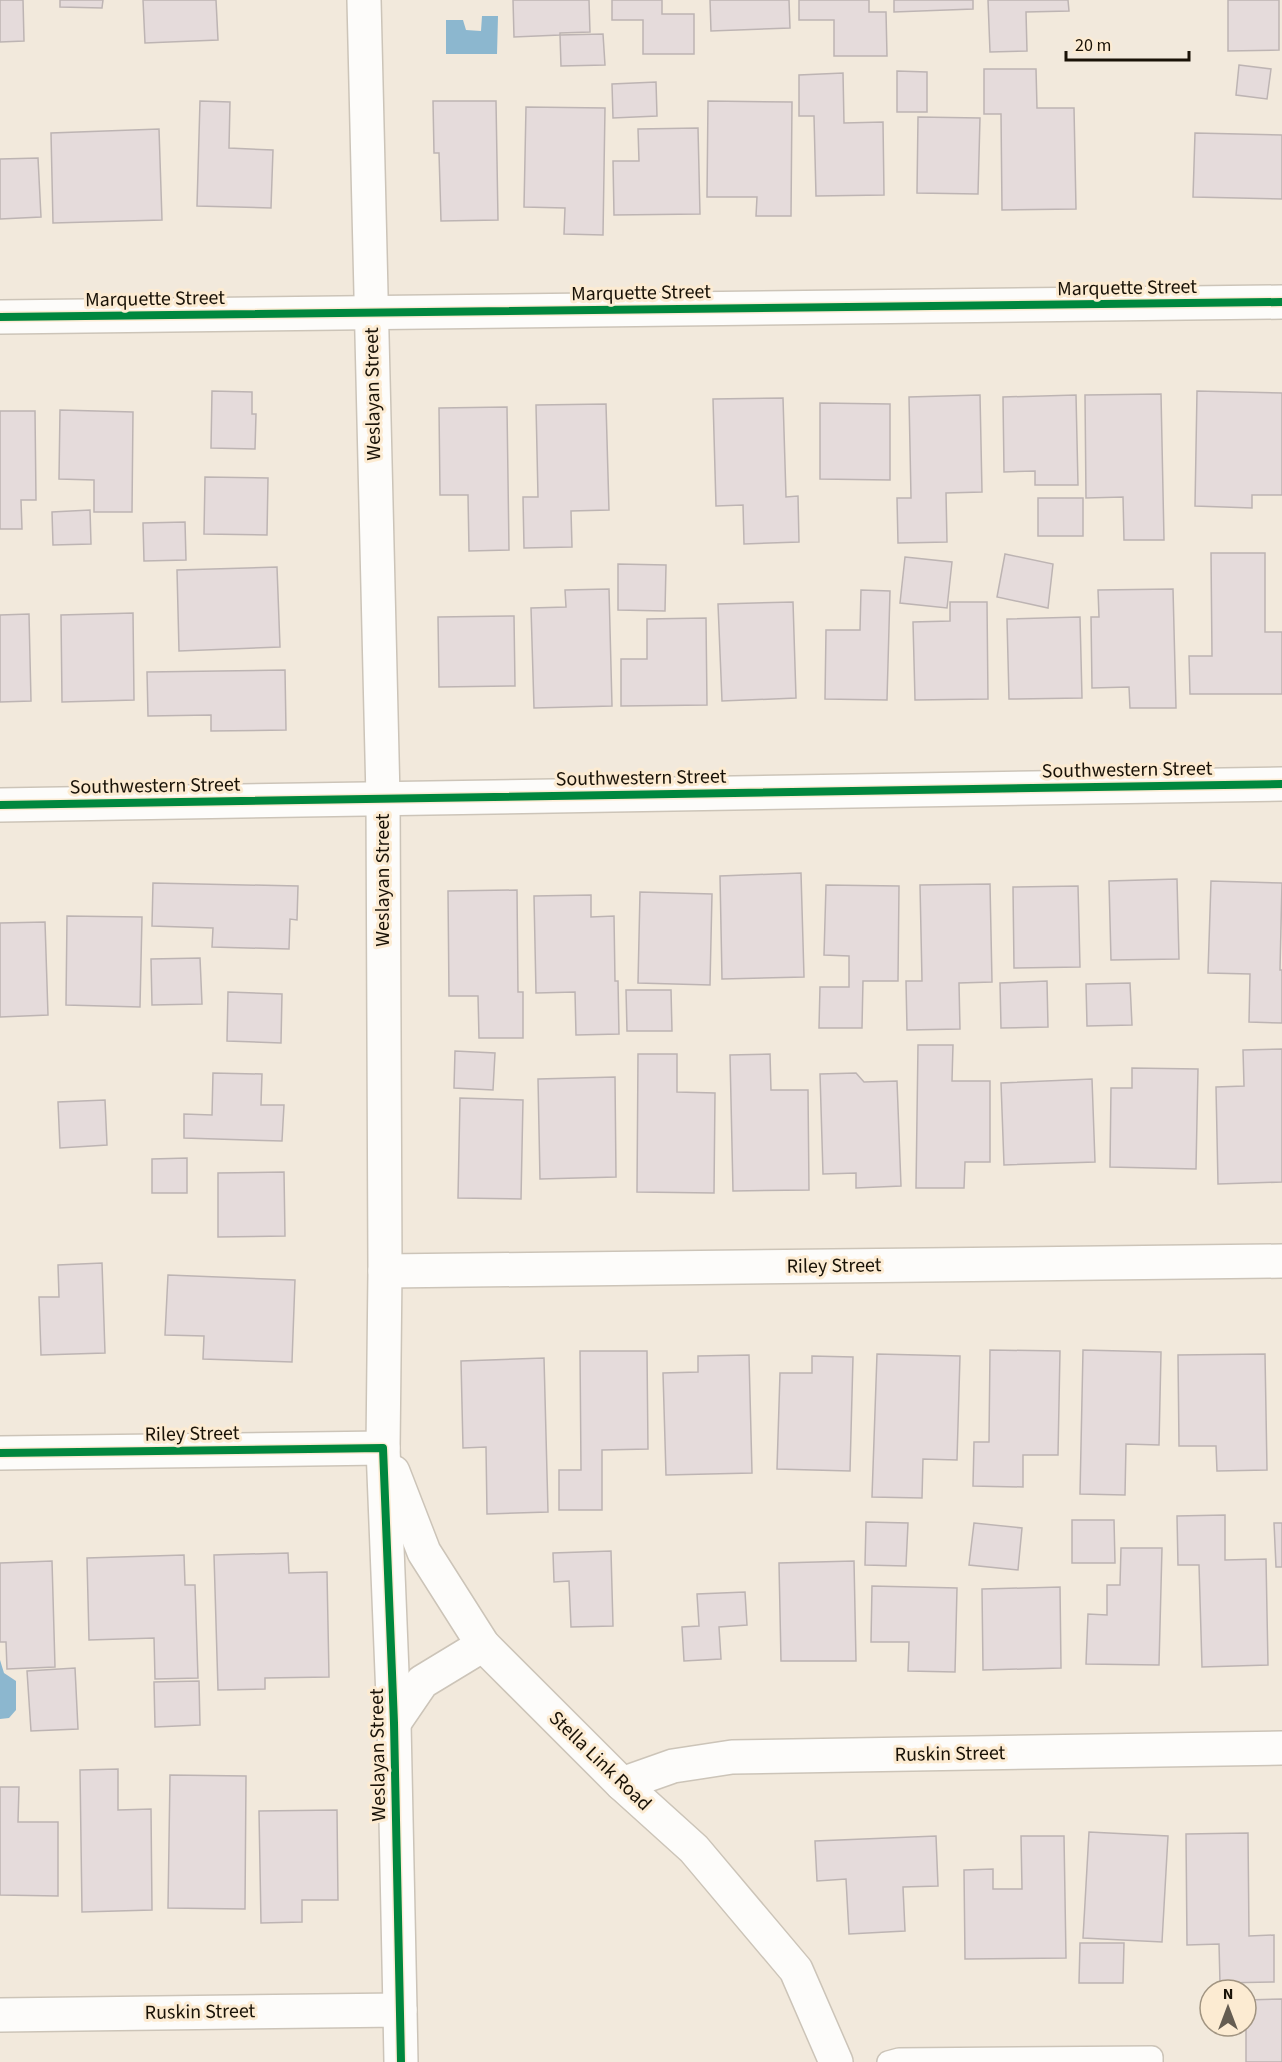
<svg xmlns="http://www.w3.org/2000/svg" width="1282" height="2062" font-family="'Source Sans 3',sans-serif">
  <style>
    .water { fill: #8cb7cf }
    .building { fill: #e5dbdb; stroke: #bdb4b3; stroke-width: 1.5 }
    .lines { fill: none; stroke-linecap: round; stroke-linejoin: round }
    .lane-casing { stroke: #ccc4b8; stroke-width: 24 }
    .street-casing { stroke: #ccc4b8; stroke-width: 36 }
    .secondary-casing { stroke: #ccc4b8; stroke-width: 36 }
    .lane { stroke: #fdfcfa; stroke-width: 21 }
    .street { stroke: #fdfcfa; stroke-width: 33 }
    .secondary { stroke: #fdfcfa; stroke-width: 33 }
    .cycleway-casing { stroke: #fcebd2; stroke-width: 11 }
    .cycleway { stroke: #00873e; stroke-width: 8 }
    .labels { text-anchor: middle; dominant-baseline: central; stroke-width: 6; stroke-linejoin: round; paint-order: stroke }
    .street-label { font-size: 20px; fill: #191207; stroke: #fcebd2 }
  </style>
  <rect width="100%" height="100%" fill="#f2e9dc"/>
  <g class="water">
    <path d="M482 16H498L497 54H446V20H463L466 30 481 31Z"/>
    <path d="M0 1660 4 1673 16 1681V1710L9 1718 0 1719Z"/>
  </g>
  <g class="building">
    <path d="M0 0H23L24 41 0 42Z"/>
    <path d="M60 0H103L102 8 60 7Z"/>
    <path d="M143 0H216L218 40 145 43Z"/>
    <path d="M513 0H589L590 32 560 33V35L514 37Z"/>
    <path d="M612 0H662V14H694V54H643V20H612Z"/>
    <path d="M710 0H789L790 28 711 31Z"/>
    <path d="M799 0H869V12H886L887 56H834V20H799Z"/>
    <path d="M894 0H973V9L894 12Z"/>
    <path d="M988 0H1068L1069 11 1026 12 1027 51 990 52Z"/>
    <path d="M1228 0H1279V50L1228 51Z"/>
    <path d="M603 34 605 65 561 66 560 35Z"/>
    <path d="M1239 65 1271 69 1267 99 1236 95Z"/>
    <path d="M984 69H1036L1037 108H1074L1076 209 1002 210 1001 114H984Z"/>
    <path d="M897 71 927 72V112H897Z"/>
    <path d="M843 73 844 123 883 122 884 195 816 196 814 116H799V75Z"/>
    <path d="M656 82 657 116 613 118 612 84Z"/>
    <path d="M200 101 230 102 229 148 273 150 271 208 197 206Z"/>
    <path d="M433 101H496L498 220 441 221 439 153H434Z"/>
    <path d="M708 101 792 102 791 216H756L757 197H707Z"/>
    <path d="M526 107 605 108 603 235 564 234 565 208 524 207Z"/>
    <path d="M918 117 980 118 978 194 917 193Z"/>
    <path d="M698 128 700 214 614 215 613 161H639L638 129Z"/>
    <path d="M159 129 162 220 53 223 51 133Z"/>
    <path d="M1195 133 1282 135V199L1193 197Z"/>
    <path d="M38 158 41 217 0 219V159Z"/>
    <path d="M212 391 252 392V414H256L255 449 211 448Z"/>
    <path d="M1197 391 1282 393V495H1252V508L1195 506Z"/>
    <path d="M1161 394 1164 540H1124L1123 497 1086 498 1085 395Z"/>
    <path d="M980 395 982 492 946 493 947 542 898 543 897 498H911L909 397Z"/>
    <path d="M1076 395 1078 485H1035V471L1004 472 1003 397Z"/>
    <path d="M783 398 786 497 798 496 799 542 744 544 743 505 716 506 713 399Z"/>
    <path d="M820 403 890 404V480L820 479Z"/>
    <path d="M606 404 609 510 571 511 572 547 524 548 523 497H538L536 405Z"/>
    <path d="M507 407 509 550 469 551 468 495H440L439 408Z"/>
    <path d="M60 410 133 412 132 512H94V480L59 479Z"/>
    <path d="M0 411H35L36 500H21L22 529H0Z"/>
    <path d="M205 477 268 478 267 535 204 534Z"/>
    <rect x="1038" y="498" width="45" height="38"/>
    <path d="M90 510 91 544 53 545 52 512Z"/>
    <path d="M185 522 186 560 144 561 143 523Z"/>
    <path d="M1211 553H1265V632H1282V694H1190L1189 656H1212Z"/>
    <path d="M1005 554 1053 564 1048 608 997 597Z"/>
    <path d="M905 557 952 562 947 608 900 603Z"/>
    <path d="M618 564 666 565 665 611 618 610Z"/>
    <path d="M277 567 280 647 179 651 177 570Z"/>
    <path d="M609 589 612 706 534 708 531 608 566 607 565 590Z"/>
    <path d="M1173 589 1176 708H1130L1129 687 1092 688 1091 617H1099L1098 590Z"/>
    <path d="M861 590 890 591 887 700 825 699 826 630H860Z"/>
    <path d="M793 602 796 698 722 701 718 604Z"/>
    <path d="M950 602H987L988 699 915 700 913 622 950 621Z"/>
    <path d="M133 613 134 700 62 702 61 615Z"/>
    <path d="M29 614 31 701 0 702V615Z"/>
    <path d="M514 616 515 686 439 687 438 617Z"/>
    <path d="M1080 617 1082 698 1009 699 1007 619Z"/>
    <path d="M706 618 707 705 621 706V659H647V619Z"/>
    <path d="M285 670 286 730 211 731V715L148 716 147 672Z"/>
    <path d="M801 873 804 977 722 979 720 876Z"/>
    <path d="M1177 879 1179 959 1111 960 1109 881Z"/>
    <path d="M1211 881 1282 883 1280 970H1282V1023L1249 1022 1250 974 1208 973Z"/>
    <path d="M153 883 298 886 297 920 290 919 289 949 212 947 213 928 152 926Z"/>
    <path d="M990 884 992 982 959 983 960 1029 907 1030 906 981H922L920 885Z"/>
    <path d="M826 885 899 886 898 981H863L862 1028H819L820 987H849V956L824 955Z"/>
    <path d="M1078 886 1080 967 1014 968 1013 887Z"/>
    <path d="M517 890 518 992H523V1038H479L478 996H449L448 891Z"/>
    <path d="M640 892 712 894 710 985 638 983Z"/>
    <path d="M591 895V917L614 916 615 981H618L619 1034 576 1035 575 992 536 993 534 896Z"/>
    <path d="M67 916 142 917 140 1007 66 1005Z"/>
    <path d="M45 922 48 1015 0 1017V923Z"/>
    <path d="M200 958 202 1004 152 1005 151 959Z"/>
    <path d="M1047 981 1048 1027 1001 1028 1000 983Z"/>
    <path d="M1130 983 1132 1025 1087 1026 1086 984Z"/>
    <path d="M626 990H671L672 1031H627Z"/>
    <path d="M228 992 282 994 281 1043 227 1041Z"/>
    <path d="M918 1045H953L952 1081H990V1162H965L964 1188H916Z"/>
    <path d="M1282 1049V1182L1218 1184 1216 1087 1244 1086 1243 1050Z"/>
    <path d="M455 1051 495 1053 493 1090 454 1088Z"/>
    <path d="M638 1054H677V1092L715 1093 714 1193 637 1192Z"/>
    <path d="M770 1054 771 1090H808L809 1190 733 1191 730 1055Z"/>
    <path d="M1132 1068 1198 1069 1196 1169 1110 1167 1111 1088H1132Z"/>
    <path d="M213 1073 262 1074 261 1105H284L282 1141 184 1138V1114L212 1115Z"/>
    <path d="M856 1073 864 1082 897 1081 901 1186 856 1188V1173L823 1174 820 1074Z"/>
    <path d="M615 1077 616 1177 540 1179 538 1079Z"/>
    <path d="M1092 1079 1095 1162 1004 1165 1001 1083Z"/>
    <path d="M460 1098 523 1100 521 1199 458 1198Z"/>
    <path d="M105 1100 107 1145 60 1148 58 1102Z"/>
    <path d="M187 1158V1193H152V1159Z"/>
    <path d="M284 1172 285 1236 218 1237V1173Z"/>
    <path d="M102 1263 105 1353 41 1355 39 1297H59L58 1265Z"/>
    <path d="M168 1275 295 1280 292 1362 203 1359 204 1336 165 1335Z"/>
    <path d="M990 1350 1060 1351 1058 1455H1023V1487L973 1486 974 1442H989Z"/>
    <path d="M1083 1350 1161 1352 1159 1445 1126 1444 1125 1495 1080 1494Z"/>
    <path d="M580 1351H647L648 1449 602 1450V1510H559V1470H581Z"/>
    <path d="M877 1354 960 1356 957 1460 923 1459 922 1498 872 1497Z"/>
    <path d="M1265 1354 1267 1470 1217 1471 1216 1446H1179L1178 1355Z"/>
    <path d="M749 1355 752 1473 666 1475 663 1373 698 1372V1356Z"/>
    <path d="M812 1356 853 1357 850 1471 777 1469 780 1373H812Z"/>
    <path d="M544 1358 548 1512 487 1514 486 1447 463 1448 461 1361Z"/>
    <path d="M1225 1515V1560L1266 1559 1268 1665 1202 1667 1199 1565H1178L1177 1516Z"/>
    <path d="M1072 1520H1114L1115 1563H1072Z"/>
    <path d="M866 1522 908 1523 906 1566 865 1565Z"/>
    <path d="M974 1523 1022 1528 1018 1570 969 1565Z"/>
    <path d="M1274 1523H1282V1567H1276Z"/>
    <path d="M1121 1548H1162L1159 1665 1086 1664 1088 1614 1107 1615V1585H1120Z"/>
    <path d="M611 1551 613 1626 571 1627 569 1581 554 1582 553 1553Z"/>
    <path d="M288 1553 289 1573 327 1572 329 1677 265 1678V1689L218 1690 214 1555Z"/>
    <path d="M184 1555 185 1585H195L198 1678 155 1679 154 1638 89 1640 87 1558Z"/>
    <path d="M52 1561 55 1667 7 1669 6 1642H0V1563Z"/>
    <path d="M854 1561 856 1661H781L779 1563Z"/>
    <path d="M872 1586 957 1588 955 1672 908 1671 909 1642H871Z"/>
    <path d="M1060 1587 1061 1668 983 1670 982 1589Z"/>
    <path d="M745 1592 747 1625 719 1627 721 1659 684 1661 682 1627 699 1626 697 1594Z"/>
    <path d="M75 1668 78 1729 31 1731 27 1671Z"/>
    <path d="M199 1681 200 1725 155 1727 154 1682Z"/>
    <path d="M118 1769V1810L151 1809 152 1910 82 1912 80 1770Z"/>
    <path d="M170 1775 246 1776 245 1909 168 1908Z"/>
    <path d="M0 1787H19L18 1822H58V1896L0 1895Z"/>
    <path d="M337 1810 338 1900H302V1922L261 1923 259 1811Z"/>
    <path d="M1089 1832 1168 1836 1162 1942 1083 1938Z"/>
    <path d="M1248 1833 1249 1936 1274 1935V1982L1220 1983 1219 1944 1187 1945 1186 1834Z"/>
    <path d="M936 1836 938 1886 903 1887 905 1931 849 1934 846 1879 817 1881 815 1841Z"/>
    <path d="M1021 1836H1064L1066 1958 965 1959 964 1870 993 1869V1889H1022Z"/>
    <path d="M1080 1943H1124L1123 1983H1079Z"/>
    <path d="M1282 1999V2062H1246V2000Z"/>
  </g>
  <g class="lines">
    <defs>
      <path id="lane" d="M888 2062 899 2059 1152 2057V2062"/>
      <g id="street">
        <path d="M0 317 1282 302"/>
        <path d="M0 805 1282 784"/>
        <path d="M385 1271 1282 1261"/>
        <path d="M0 1453 383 1448"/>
        <path d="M622 1784 673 1766 732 1757 1282 1748"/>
        <path d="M0 2015 400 2010 401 2062"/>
      </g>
      <g id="secondary">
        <path d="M364 0 383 798 385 1271 383 1448 394 1723 400 2010"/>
        <path d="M393 1472 424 1552 483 1645 622 1784 694 1849 796 1970 836 2062"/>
        <path d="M394 1723 422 1682 483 1645"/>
      </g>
    </defs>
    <use href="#lane" class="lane-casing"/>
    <use href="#street" class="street-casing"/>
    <use href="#secondary" class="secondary-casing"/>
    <use href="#lane" class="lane"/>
    <use href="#street" class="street"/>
    <use href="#secondary" class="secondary"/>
    <defs>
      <g id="cycleway">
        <path d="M0 317 1282 302"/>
        <path d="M0 805 1282 784"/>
        <path d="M0 1453 383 1448 394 1723 401 2062"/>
      </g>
    </defs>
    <use href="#cycleway" class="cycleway-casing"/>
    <use href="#cycleway" class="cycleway"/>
  </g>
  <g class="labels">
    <g class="street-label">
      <text transform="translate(1127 288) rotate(-1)">Marquette Street</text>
      <text transform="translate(641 293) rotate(-1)">Marquette Street</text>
      <text transform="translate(155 299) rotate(-1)">Marquette Street</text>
      <text transform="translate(373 394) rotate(-91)">Weslayan Street</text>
      <text transform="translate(1127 770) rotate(-1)">Southwestern Street</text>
      <text transform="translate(641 778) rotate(-1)">Southwestern Street</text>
      <text transform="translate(155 786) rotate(-1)">Southwestern Street</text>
      <text transform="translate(383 880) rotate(-90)">Weslayan Street</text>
      <text transform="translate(834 1266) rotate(-1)">Riley Street</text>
      <text transform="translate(192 1434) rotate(-1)">Riley Street</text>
      <text transform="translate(950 1754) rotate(-1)">Ruskin Street</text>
      <text transform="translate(378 1755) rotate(-91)">Weslayan Street</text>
      <text transform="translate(600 1761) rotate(44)">Stella Link Road</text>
      <text transform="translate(200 2012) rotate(-1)">Ruskin Street</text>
    </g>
  </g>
  <g transform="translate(1228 2008)"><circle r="28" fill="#fcebd2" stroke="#a19481" stroke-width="1.5"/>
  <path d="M0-4.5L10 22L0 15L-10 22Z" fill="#655d52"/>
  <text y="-9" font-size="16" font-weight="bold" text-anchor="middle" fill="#191207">N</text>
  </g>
  <path d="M1066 51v9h123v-9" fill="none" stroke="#191207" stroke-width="3"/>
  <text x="1075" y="51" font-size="18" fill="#191207" stroke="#fcebd2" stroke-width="4.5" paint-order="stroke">20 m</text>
</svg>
